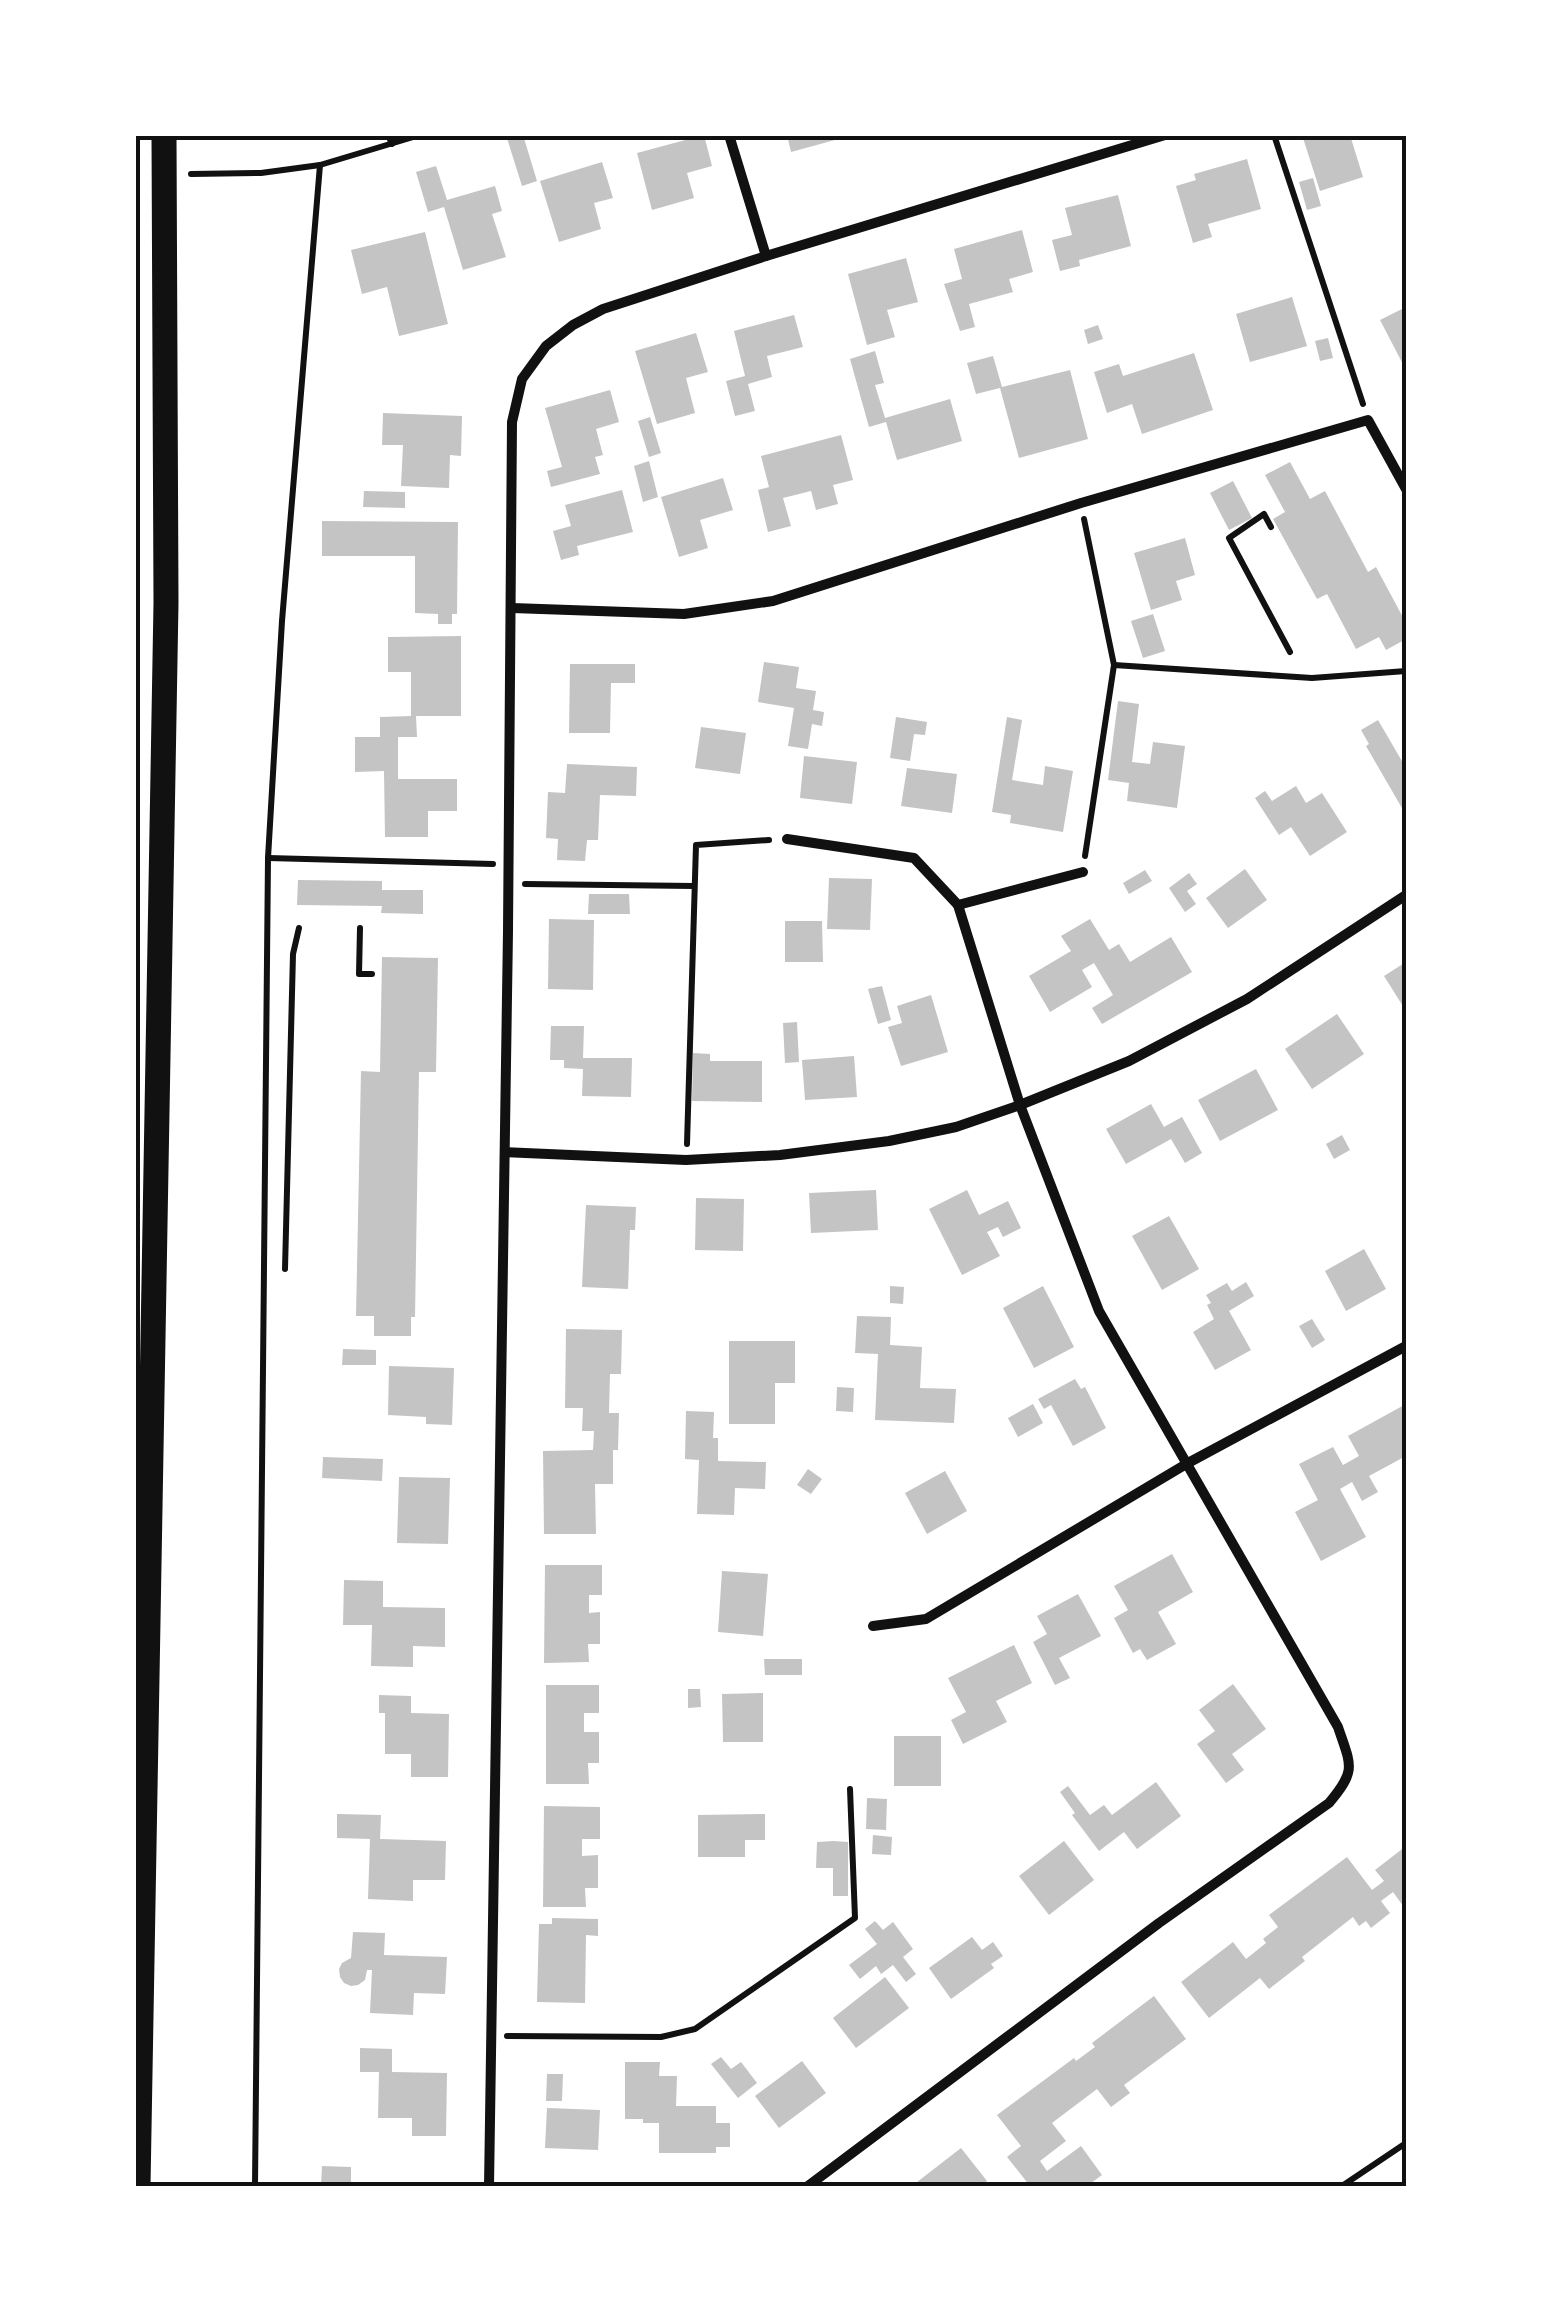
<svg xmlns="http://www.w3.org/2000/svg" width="1541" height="2321" font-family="'PT Sans',sans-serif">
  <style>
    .building { fill: #c4c4c4 }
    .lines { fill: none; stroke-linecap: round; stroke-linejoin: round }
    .path { stroke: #111; stroke-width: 6 }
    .minor { stroke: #111; stroke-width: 10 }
    .primary { stroke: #111; stroke-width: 25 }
    .neatline { fill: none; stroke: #111; stroke-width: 4 }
  </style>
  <rect width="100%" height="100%" fill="#fff"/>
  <g class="building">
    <path d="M506 135H523L537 181 522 186Z"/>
    <path d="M704 135 712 166 687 173 694 198 652 210 637 153Z"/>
    <path d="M787 135H834L835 140 791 152Z"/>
    <path d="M1313 135H1350L1363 177 1320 191 1303 138Z"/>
    <path d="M1247 159 1261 209 1208 224 1212 237 1193 243 1176 186 1196 180 1194 174Z"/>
    <path d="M602 162 613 198 594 203 601 229 559 242 540 181Z"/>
    <path d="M436 166 447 200 495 186 502 211 492 214 506 257 463 270 444 207 428 212 416 172Z"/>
    <path d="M1313 178 1321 206 1307 210 1299 182Z"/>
    <path d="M1118 195 1131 246 1079 260 1080 266 1060 271 1052 240 1072 235 1065 208Z"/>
    <path d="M1022 230 1033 272 1009 279 1013 292 969 304 975 327 960 331 944 284 962 279 954 249Z"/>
    <path d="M425 232 448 324 399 336 387 287 362 294 351 250Z"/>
    <path d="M906 258 918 302 887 310 895 337 867 345 848 274Z"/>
    <path d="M1292 297 1307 346 1250 362 1236 314Z"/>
    <path d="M1406 307V370L1380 320Z"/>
    <path d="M794 315 803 347 767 356 772 377 748 384 755 411 735 416 726 381 745 376 734 331Z"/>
    <path d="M1098 325 1103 339 1088 344 1084 330Z"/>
    <path d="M696 333 708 372 686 378 695 413 657 424 635 351Z"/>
    <path d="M1328 338 1333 358 1320 361 1315 341Z"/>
    <path d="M875 351 884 383 875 385 885 418 950 399 962 441 897 460 886 422 869 427 850 359Z"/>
    <path d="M1194 353 1213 410 1142 434 1132 404 1107 413 1094 372 1119 364 1123 376Z"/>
    <path d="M993 356 1002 387 1070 370 1088 439 1019 458 1000 388 976 394 967 363Z"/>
    <path d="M610 390 619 422 596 429 603 455 595 457 600 474 551 487 547 471 562 467 545 408Z"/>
    <path d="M383 413 462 416 461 456 450 455 449 488 401 486 403 445H382Z"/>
    <path d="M650 417 661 453 649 457 638 421Z"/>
    <path d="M841 435 853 480 833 485 838 504 816 510 811 491 783 498 791 526 768 532 758 490 769 487 761 456Z"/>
    <path d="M649 461 658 497 643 502 634 466Z"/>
    <path d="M1290 462 1310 499 1325 491 1368 572 1376 567 1406 623V639L1386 650 1379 637 1356 649 1327 594 1317 599 1273 519 1285 512 1265 475Z"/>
    <path d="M723 478 733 510 700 520 708 548 679 557 661 497Z"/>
    <path d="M1233 481 1252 518 1229 530 1210 493Z"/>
    <path d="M622 490 633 532 577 546 579 555 561 560 553 531 571 526 565 505Z"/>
    <path d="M364 491 405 492V508L363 507Z"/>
    <path d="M322 521 458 522 457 614H452V624H438V614L415 613V556H322Z"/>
    <path d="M1185 538 1195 575 1176 581 1182 600 1151 610 1134 553Z"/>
    <path d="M1153 614 1165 651 1143 658 1131 621Z"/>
    <path d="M461 636V716H416L417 737H398V779H457V811H428V837H385L384 771 355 772V737H380V717L411 716V672H388V637Z"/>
    <path d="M764 662 799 667 796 688 816 691 813 710 824 712 822 726 812 724 808 749 788 746 794 708 758 702Z"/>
    <path d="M570 664H635V683H611L610 733H569Z"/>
    <path d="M1118 701 1139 704 1132 762 1150 764 1153 742 1185 746 1177 808 1127 801 1129 783 1108 780Z"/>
    <path d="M896 717 927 722 925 735 914 734 910 761 890 758Z"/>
    <path d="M1007 717 1022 720 1012 780 1043 785 1045 766 1073 771 1063 832 1010 823 1011 815 992 812Z"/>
    <path d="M1378 720 1406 768V815L1366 746 1369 744 1361 730Z"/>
    <path d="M701 727 746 733 740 774 695 768Z"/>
    <path d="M804 756 857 762 852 804 800 798Z"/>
    <path d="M567 764 637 767 636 796 600 795 598 840H587L585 861 557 860 558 839 546 838 548 792 565 793Z"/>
    <path d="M907 768 957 774 952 813 901 806Z"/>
    <path d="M1296 786 1306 803 1322 793 1347 832 1310 856 1291 827 1279 835 1255 798 1265 791 1272 801Z"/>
    <path d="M1245 869 1267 900 1228 928 1206 898Z"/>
    <path d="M1145 870 1152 881 1129 894 1123 883Z"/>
    <path d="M1189 873 1197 884 1187 891 1196 904 1185 912 1169 888Z"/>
    <path d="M829 878 872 879 870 930 827 929Z"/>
    <path d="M298 880 382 881V890H423V914L381 913 382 906 297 905Z"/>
    <path d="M589 894H629L630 914H588Z"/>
    <path d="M549 919 594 920 593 990 548 989Z"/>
    <path d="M1090 919 1109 950 1119 944 1130 962 1171 937 1192 972 1102 1024 1092 1008 1113 995 1094 963 1082 970 1092 987 1050 1012 1029 976 1071 951 1061 936Z"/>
    <path d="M785 921H822L823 962H785Z"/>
    <path d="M382 957 438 958 436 1072H419L415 1317H411V1336H374V1316H356L361 1071 380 1072Z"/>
    <path d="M1406 962V1011L1384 976Z"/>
    <path d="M882 986 891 1020 878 1024 868 989Z"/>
    <path d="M931 995 948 1052 901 1066 888 1027 902 1023 897 1006Z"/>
    <path d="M1337 1014 1364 1054 1312 1089 1285 1049Z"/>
    <path d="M797 1022 799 1062 785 1063 783 1023Z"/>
    <path d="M551 1026H584L583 1058H632L631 1097 582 1096 583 1069 564 1068V1060H550Z"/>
    <path d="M693 1053 710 1054V1061H762V1102L692 1101Z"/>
    <path d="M854 1056 857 1097 805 1100 802 1060Z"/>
    <path d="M1256 1069 1278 1110 1220 1141 1198 1100Z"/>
    <path d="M1151 1104 1164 1127 1182 1117 1202 1153 1185 1163 1171 1139 1126 1164 1106 1129Z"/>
    <path d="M1342 1135 1350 1150 1334 1159 1326 1144Z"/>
    <path d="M876 1190 878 1230 811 1233 809 1193Z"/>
    <path d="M967 1190 979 1215 1008 1201 1021 1228 1003 1237 998 1227 987 1232 1000 1256 962 1275 929 1209Z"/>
    <path d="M696 1198 744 1199 743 1251 695 1250Z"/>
    <path d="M586 1205 636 1207 635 1230H630L628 1289 582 1287Z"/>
    <path d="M1169 1216 1199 1269 1162 1290 1132 1236Z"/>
    <path d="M1364 1249 1386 1289 1346 1311 1325 1271Z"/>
    <path d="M1246 1282 1254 1296 1229 1311 1251 1350 1215 1370 1193 1332 1214 1319 1207 1305 1211 1303 1206 1295 1227 1283 1232 1291Z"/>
    <path d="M890 1286 904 1287 903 1304 890 1303Z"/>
    <path d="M1043 1286 1074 1347 1034 1368 1003 1308Z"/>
    <path d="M857 1316 891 1317 890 1345 922 1347 920 1388 956 1389 954 1423 875 1420 878 1354 855 1353Z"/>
    <path d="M1312 1319 1325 1340 1312 1348 1299 1326Z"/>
    <path d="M566 1329 622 1330 621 1374H610L609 1413H619L618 1450H613V1484H595L596 1534H544L543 1451 593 1450 594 1431H582L583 1408H565Z"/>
    <path d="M729 1341H795V1383H775V1424H729Z"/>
    <path d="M343 1349 376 1350V1365H342Z"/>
    <path d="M389 1366 454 1368 452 1425 426 1424V1417L388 1415Z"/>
    <path d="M1075 1379 1081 1389 1085 1387 1106 1428 1073 1446 1051 1405 1044 1409 1038 1399Z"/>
    <path d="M837 1387 854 1388 853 1412 836 1411Z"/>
    <path d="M1033 1404 1043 1423 1018 1437 1008 1418Z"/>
    <path d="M1406 1404V1456L1369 1476 1378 1492 1362 1501 1352 1482 1340 1489 1366 1537 1321 1561 1295 1512 1318 1500 1299 1464 1333 1447 1343 1465 1359 1456 1348 1436Z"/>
    <path d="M686 1411 714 1412 713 1438H718V1461L766 1462 765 1489 735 1488 734 1515 697 1514 699 1460 685 1459Z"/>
    <path d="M323 1457 383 1459 382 1481 322 1478Z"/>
    <path d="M808 1469 822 1479 811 1494 797 1485Z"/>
    <path d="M945 1471 967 1511 927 1534 905 1493Z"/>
    <path d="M399 1477 450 1478 448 1544 397 1543Z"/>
    <path d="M1172 1554 1193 1592 1158 1612 1176 1644 1147 1660 1140 1649 1133 1653 1114 1618 1128 1610 1114 1586Z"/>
    <path d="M545 1565H602V1595H589V1613L600 1612V1644H588L589 1662 544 1663Z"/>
    <path d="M722 1571 768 1574 763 1636 718 1632Z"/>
    <path d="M344 1580 383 1581V1607L445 1608V1647L413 1646V1667L371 1666 372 1625H343Z"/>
    <path d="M1078 1594 1101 1636 1059 1658 1070 1678 1055 1685 1033 1642 1047 1634 1037 1616Z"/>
    <path d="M1014 1645 1032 1683 996 1701 1007 1722 963 1744 951 1720 966 1712 948 1678Z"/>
    <path d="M764 1659H802V1675H765Z"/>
    <path d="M1233 1684 1266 1729 1232 1754 1244 1770 1226 1783 1197 1744 1215 1731 1199 1710Z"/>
    <path d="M546 1685H599V1713H584V1732H599V1763H588L589 1784H546Z"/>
    <path d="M688 1689H700L701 1707 688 1708Z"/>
    <path d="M763 1693V1742H723L722 1694Z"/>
    <path d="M379 1695 411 1696V1713L449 1714 448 1777H411V1754H385V1713H379Z"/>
    <rect x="894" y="1736" width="47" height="50"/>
    <path d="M1156 1782 1181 1816 1137 1849 1124 1832 1099 1851 1072 1815 1075 1813 1060 1792 1068 1786 1090 1815 1104 1805 1112 1815Z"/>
    <path d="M867 1798 887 1799 886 1830 866 1829Z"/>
    <path d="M544 1806 600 1807V1839H582V1856L598 1855V1888H585L586 1907H543Z"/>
    <path d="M337 1814 381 1815 380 1839 446 1841 445 1880H413V1901L368 1899 370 1839 337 1838Z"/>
    <path d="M765 1814V1840H745V1857H698V1815Z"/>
    <path d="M873 1835 892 1837 891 1855 872 1854Z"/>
    <path d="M833 1841 848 1842V1896H833V1868H816L817 1842Z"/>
    <path d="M1064 1841 1094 1880 1049 1915 1019 1876Z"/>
    <path d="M1406 1846V1910L1393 1892 1381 1901 1390 1913 1371 1928 1366 1921 1359 1926 1353 1917 1302 1957 1305 1961 1269 1989 1260 1978 1209 2018 1181 1982 1233 1942 1246 1959 1266 1943 1263 1939 1278 1927 1269 1915 1347 1857 1372 1890 1384 1881 1375 1870Z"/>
    <path d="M552 1918 598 1919V1936L586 1935 585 2003 537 2002 539 1924H552Z"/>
    <path d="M875 1921 883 1930 893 1922 913 1949 903 1957 916 1974 906 1982 893 1965 881 1974 876 1966 860 1979 849 1965 877 1944 865 1929Z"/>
    <path d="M353 1932 385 1933 384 1955 447 1957 445 1994 414 1993 413 2015 370 2013 372 1970H367L365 1980 358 1985 351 1986 344 1983 340 1977 339 1969 342 1963 351 1958Z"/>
    <path d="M972 1937 982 1950 993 1942 1003 1956 991 1964 994 1968 951 1999 929 1968Z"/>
    <path d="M885 1977 909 2008 856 2048 833 2018Z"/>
    <path d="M1154 1996 1186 2039 1124 2085 1130 2093 1111 2107 1097 2089 1052 2123 1066 2141 1040 2161 1047 2171 1081 2146 1102 2175 1087 2186H1030L1007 2157 1021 2146 997 2115 1074 2058 1076 2061 1095 2047 1092 2043Z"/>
    <path d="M360 2048 392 2049V2072L447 2073 446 2136H412V2118H378L379 2072H360Z"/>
    <path d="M721 2057 731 2069 741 2062 757 2083 738 2098 711 2064Z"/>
    <path d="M802 2061 826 2093 779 2128 755 2096Z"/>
    <path d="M625 2062H660L659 2076H677L676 2106H716V2123H730V2147H716V2153H659V2123H643V2119H625Z"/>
    <path d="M547 2074H563L562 2101H546Z"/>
    <path d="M547 2108 600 2110 598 2150 545 2148Z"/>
    <path d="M961 2148 987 2181 981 2186H912Z"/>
    <path d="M322 2166 351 2167V2186H321Z"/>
  </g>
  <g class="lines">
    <g class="path">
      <path d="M388 135 392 144"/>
      <path d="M1274 135 1363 404"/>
      <path d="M191 174 261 173 320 165 420 135"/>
      <path d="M1084 519 1114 665 1085 856"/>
      <path d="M1271 527 1264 514 1229 538 1290 652"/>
      <path d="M1114 665 1312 678 1406 671"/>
      <path d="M268 858 493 864"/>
      <path d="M525 884 694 886"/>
      <path d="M360 928 359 974H372"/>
      <path d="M687 1144 696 845 769 840"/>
      <path d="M285 1269 293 954 299 928"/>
      <path d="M507 2036 661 2037 695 2029 855 1918 850 1789"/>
      <path d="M255 2186 268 858 282 621 320 165"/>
      <path d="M1342 2186 1406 2143"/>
    </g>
    <g class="minor">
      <path d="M729 135 766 256"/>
      <path d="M512 608 684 614 773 601 1081 503 1368 420 1406 489"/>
      <path d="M787 839 914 858 958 905 1083 872"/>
      <path d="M505 1152 686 1160 780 1155 889 1141 956 1127 1020 1105 1129 1061 1247 999 1406 895"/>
      <path d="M873 1626 926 1619 1188 1463 1406 1346"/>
      <path d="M489 2186 508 931 512 422 522 379 546 346 573 325 603 309 766 256 1165 135"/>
      <path d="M808 2186 1159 1923 1329 1803C1357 1770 1351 1766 1338 1727L1099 1311 1020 1105 958 905"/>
    </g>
    <path class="primary" d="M138 2186 166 603 164 135"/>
  </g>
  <rect width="1541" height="2321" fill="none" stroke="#ffffff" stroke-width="275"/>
  <rect x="138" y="138" width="1266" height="2046" class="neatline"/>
</svg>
